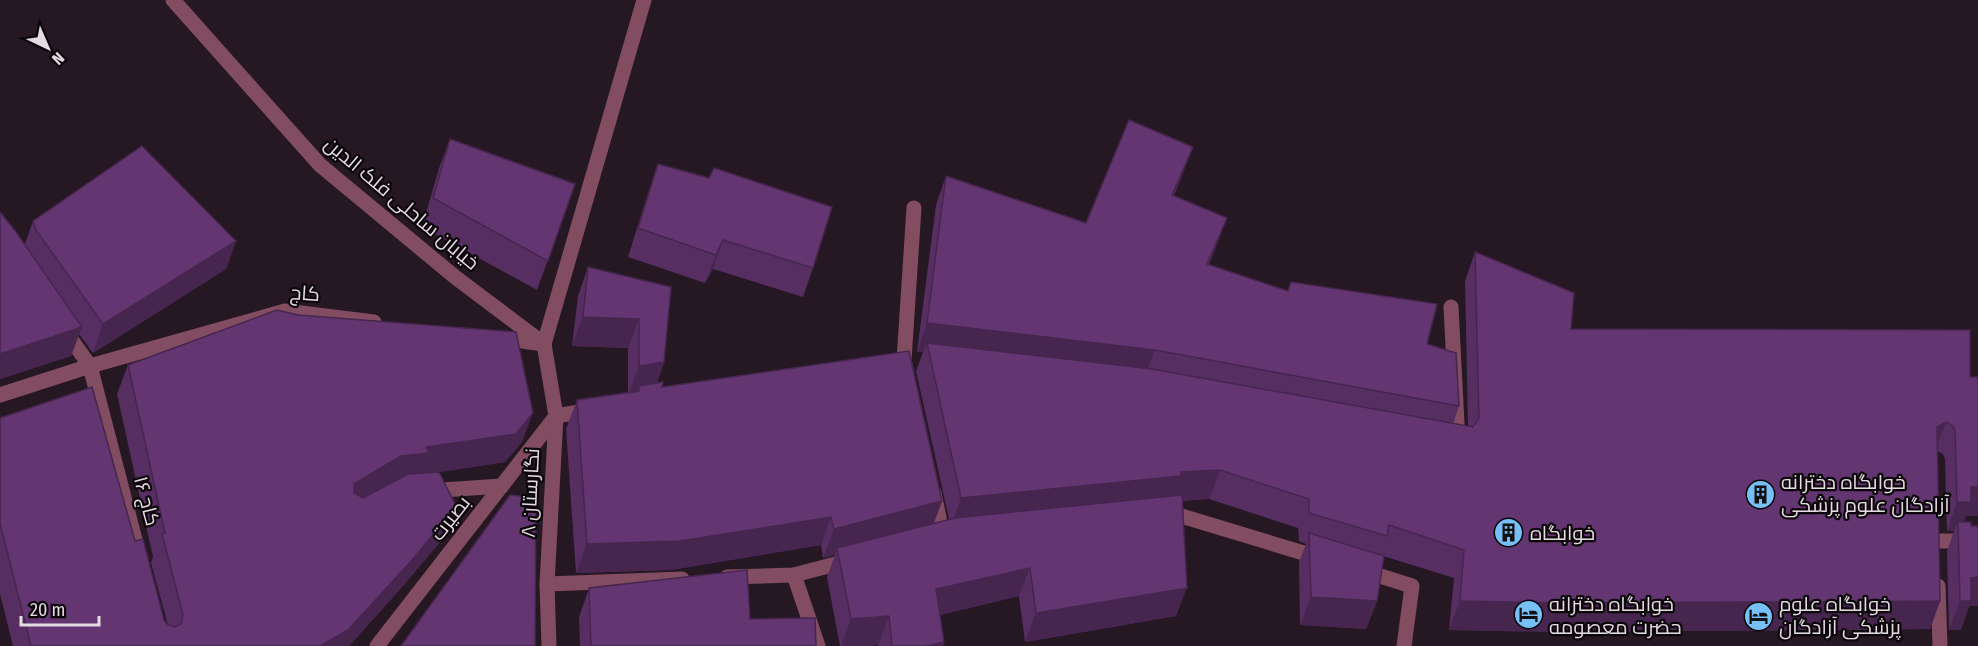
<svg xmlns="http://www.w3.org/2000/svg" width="1978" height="646" font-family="'Fira Sans Condensed',Cairo,sans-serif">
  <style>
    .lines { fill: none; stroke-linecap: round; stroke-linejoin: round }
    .minor { stroke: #824d61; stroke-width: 15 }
    .tertiary { stroke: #824d61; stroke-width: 15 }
    .wall { fill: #562e61 }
    .shaded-wall { fill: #46264f }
    .building { fill: #643671; stroke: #46264f; stroke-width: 1.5 }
    .labels { text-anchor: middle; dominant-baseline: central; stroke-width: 4.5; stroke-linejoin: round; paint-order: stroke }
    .street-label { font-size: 20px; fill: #e5dbe2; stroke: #0b0609 }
    .poi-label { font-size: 20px; fill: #e5dbe2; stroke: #0b0609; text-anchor: start }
  </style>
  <rect width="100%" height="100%" fill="#251822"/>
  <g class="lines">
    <g class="minor">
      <path d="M1451 307 1458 443"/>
      <path d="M63 328 90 366 140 559"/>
      <path d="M499 338 544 344 644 0"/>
      <path d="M906 370 904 360 914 208"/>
      <path d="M0 395 90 366 285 311 374 322"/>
      <path d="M427 491 502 486"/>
      <path d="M934 493 943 537"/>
      <path d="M1165 515 1175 514 1320 558"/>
      <path d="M1936 541H1978"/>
      <path d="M1361 570 1412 586 1404 646"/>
      <path d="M794 575 818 646"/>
      <path d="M727 577 794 575 851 560"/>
      <path d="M547 584 682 579"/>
      <path d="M1938 586 1940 646"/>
      <path d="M377 646 556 416 591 410"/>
    </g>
    <path class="tertiary" d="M173 0 320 165 455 277 544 344 556 416 547 584 549 646"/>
  </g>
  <g class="wall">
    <path d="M450 139 575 184 537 290 422 227 439 168Z"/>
    <path d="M658 164 813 268 803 297 713 269 705 283 628 257 648 193Z"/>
    <path d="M946 176 1086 223 1182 176 1174 196 1227 218 1209 265 1427 344 1459 406 1453 424 1468 427 1465 281 1475 252 1571 329 1970 330 1966 516 1964 522 1971 526H1978V606H1969L1961 630H1949L1947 551 1954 531H1947L1945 459 1943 454 1937 451 1940 601 1930 629 1559 632 1449 630 1454 578 1380 555 1377 601 1366 629 1300 625 1299 562 1306 544 1299 541 1298 528 1209 499 1182 501 1176 616 1025 642 1019 596 940 615 944 642 943 646H878V645L864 646H840L827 577 835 555 823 558 821 545 670 570 576 573 566 429 577 400 628 393V348L572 346 578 296 588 267 671 287 664 362 657 383 662 387 942 501 934 523 949 519 916 371 923 352H917L936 205Z"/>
    <path d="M0 212 25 244 33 221 236 241 226 269 93 353 79 334 71 356 0 379Z"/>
    <path d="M128 365 522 442 505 462 439 472 456 506 446 535 402 587 349 646H13L0 594V418L135 541 164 620 168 625 151 563 153 557 117 394Z"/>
    <path d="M589 588 750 619 816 646H580L579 617Z"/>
  </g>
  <g class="shaded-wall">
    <path d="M1193 147 1182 176 1161 224 1172 195Z"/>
    <path d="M1227 218 1216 247 1197 293 1207 264Z"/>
    <path d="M723 240 713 269 705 283 716 255Z"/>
    <path d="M236 241 226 269 93 353 103 324Z"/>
    <path d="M583 317 639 319 628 348 572 346Z"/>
    <path d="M927 323 1155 350 1144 378 927 343 923 352H917Z"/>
    <path d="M82 327 71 356 0 379V354Z"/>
    <path d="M664 362 654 390 639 391V386L636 393 628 395 639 366Z"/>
    <path d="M533 413 522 442 505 462 421 475 343 513 354 484 401 456Z"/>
    <path d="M1946 422 1935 450 1937 427Z"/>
    <path d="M1220 470 1209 499 1172 501 951 526 961 498 1181 472Z"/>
    <path d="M1971 487H1978V516H1966L1960 531 1958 522 1954 531H1947L1957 502Z"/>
    <path d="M942 501 931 530 837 548 835 555 823 558 834 529Z"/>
    <path d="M456 506 446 535 402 587 349 646H320Z"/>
    <path d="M831 517 821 545 670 570 576 573 587 544Z"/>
    <path d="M1030 568 1019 596 926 618 936 589Z"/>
    <path d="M1978 577V606H1969L1961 630H1949L1960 601 1971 578Z"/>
    <path d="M1187 588 1176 616 1025 642 1036 613Z"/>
    <path d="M1311 597 1377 601 1366 629 1300 625Z"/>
    <path d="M1460 601H1940L1930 629 1559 632 1449 630Z"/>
    <path d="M889 616 878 645 864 646H841L851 619Z"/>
    <path d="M944 642 943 646H926Z"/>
  </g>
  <g class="building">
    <path d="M1129 120 1193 147 1172 195 1227 218 1207 264 1288 291 1291 282 1437 304 1427 344 1456 353 1459 406 1155 350 927 323 946 176 1086 223Z"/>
    <path d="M450 139 575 184 548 261 433 198Z"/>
    <path d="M142 146 236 241 103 324 36 230 33 221Z"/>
    <path d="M658 164 709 178 714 168 832 207 813 268 723 240 716 255 638 228Z"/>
    <path d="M0 212 16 232 82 327 0 354Z"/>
    <path d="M1475 252 1574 293 1571 329 1970 330V377H1978V487H1971V502H1957L1955 430 1953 426 1946 422 1937 427 1940 601 1570 603 1460 601 1464 550 1389 525 1387 536 1309 513V499L1220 470 1181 472V476L961 498 927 343 1152 369 1473 427 1479 418Z"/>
    <path d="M588 267 671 287 664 362 639 366V319L583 317Z"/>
    <path d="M277 310 298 315 516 332 533 413 516 434 426 447 429 453 401 456 354 484V493L363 498 408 474 439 472 456 506 413 559 348 630 320 646H31L0 523V418L92 387 135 541 143 539 164 620 167 624 175 627 181 624 183 615 162 534 165 533 128 365Z"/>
    <path d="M909 351 942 501 834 529 831 517 680 541 587 544 577 400 639 391V386L663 382 662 387Z"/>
    <path d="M510 495 536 498 535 646H401Z"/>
    <path d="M1182 495 1187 588 1036 613 1030 568 936 589 944 642 926 646H892L889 616 851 619 837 548 955 518Z"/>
    <path d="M1958 522H1971V526H1978V577L1971 578V601H1960Z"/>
    <path d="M1309 533 1384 556 1377 601 1311 597Z"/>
    <path d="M747 570 750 619 815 618 816 646H591L589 588Z"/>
  </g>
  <defs>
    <symbol id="building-disc" viewBox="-11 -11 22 22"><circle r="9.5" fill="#77bff7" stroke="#0b0609"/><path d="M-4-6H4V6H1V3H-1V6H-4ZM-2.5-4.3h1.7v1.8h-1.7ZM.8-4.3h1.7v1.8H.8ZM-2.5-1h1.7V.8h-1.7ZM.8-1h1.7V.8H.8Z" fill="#111"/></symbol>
    <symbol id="hotel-disc" viewBox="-11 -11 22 22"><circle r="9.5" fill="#77bff7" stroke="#0b0609"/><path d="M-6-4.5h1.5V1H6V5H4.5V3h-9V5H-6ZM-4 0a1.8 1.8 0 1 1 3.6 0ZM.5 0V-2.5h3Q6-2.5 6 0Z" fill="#111"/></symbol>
  </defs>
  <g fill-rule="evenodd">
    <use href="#building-disc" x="1744" y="478" width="33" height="33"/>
    <use href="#building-disc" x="1492" y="516" width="33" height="33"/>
    <use href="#hotel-disc" x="1512" y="598" width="33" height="33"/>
    <use href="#hotel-disc" x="1742" y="600" width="33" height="33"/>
  </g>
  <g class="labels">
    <g class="street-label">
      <text transform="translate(402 203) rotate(40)">خیابان ساحلی فلک الدین</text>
      <text transform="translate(305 293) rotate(4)">کاج</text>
      <text transform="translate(530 493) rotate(-87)">نگارستان ۸</text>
      <text transform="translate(147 501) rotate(75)">کاج ۱۶</text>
      <text transform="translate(450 518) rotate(-52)">بصیرت</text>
    </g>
    <g class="poi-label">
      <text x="1781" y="482">خوابگاه دخترانه<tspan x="1781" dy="23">آزادگان علوم پزشکی</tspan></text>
      <text x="1530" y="533">خوابگاه</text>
      <text x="1549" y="604">خوابگاه دخترانه<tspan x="1549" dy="23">حضرت معصومه</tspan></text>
      <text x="1779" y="604">خوابگاه علوم<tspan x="1779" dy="23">پزشکی آزادگان</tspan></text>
    </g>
  </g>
  <g transform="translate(48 48) rotate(136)" stroke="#0b0609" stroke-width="4.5" paint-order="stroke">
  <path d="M0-4.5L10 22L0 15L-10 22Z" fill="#e5dbe2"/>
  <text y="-9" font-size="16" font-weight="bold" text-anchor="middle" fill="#e5dbe2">N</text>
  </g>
  <path d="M21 616v9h78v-9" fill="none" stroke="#e5dbe2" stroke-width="3"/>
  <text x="30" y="616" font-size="18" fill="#e5dbe2" stroke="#0b0609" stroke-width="4.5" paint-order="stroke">20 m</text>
</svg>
